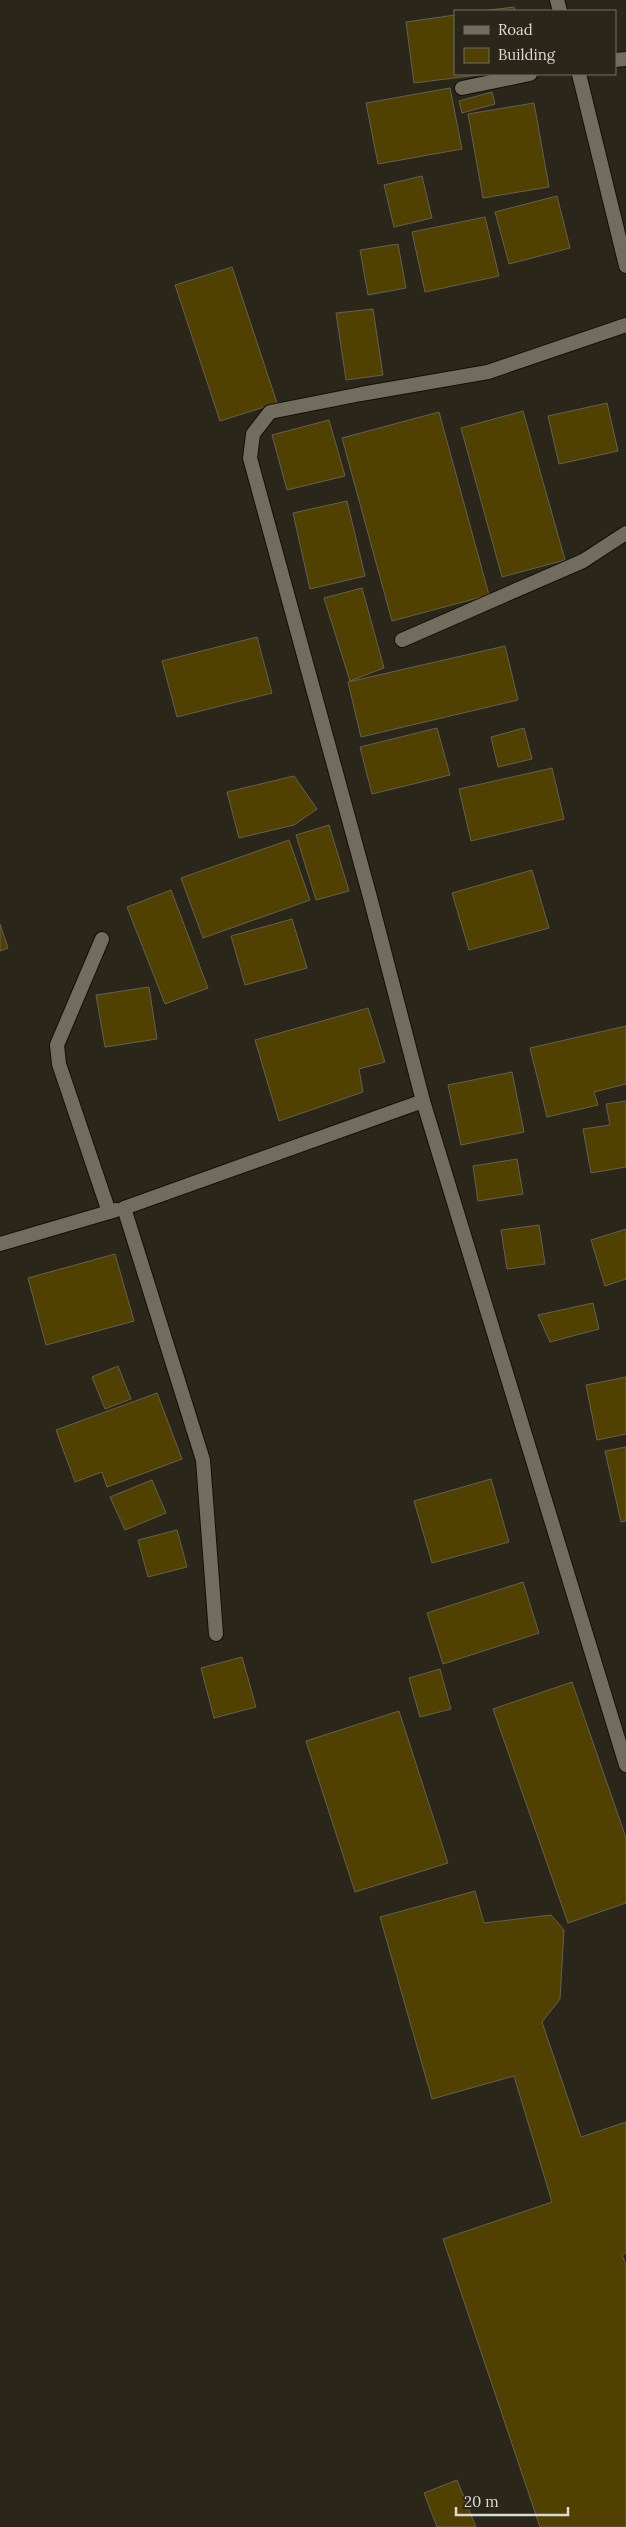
<svg xmlns="http://www.w3.org/2000/svg" width="626" height="2527" font-family="Lora,serif">
  <style>
    .building { fill: #514100; stroke: #646052 }
    .lines { fill: none; stroke-linecap: round; stroke-linejoin: round }
    .service-casing { stroke: #130f05; stroke-width: 16 }
    .minor-casing { stroke: #130f05; stroke-width: 16 }
    .tertiary-casing { stroke: #130f05; stroke-width: 16 }
    .service { stroke: #716c5e; stroke-width: 14 }
    .minor { stroke: #716c5e; stroke-width: 14 }
    .tertiary { stroke: #716c5e; stroke-width: 14 }
  </style>
  <rect width="100%" height="100%" fill="#2a271a"/>
  <g class="building">
    <path d="M514 7 515 11H482Z"/>
    <path d="M455 15V74H486L414 83 406 22Z"/>
    <path d="M450 88 462 149 378 164 366 103Z"/>
    <path d="M492 92 495 104 462 113 459 101Z"/>
    <path d="M534 103 549 187 483 198 468 114Z"/>
    <path d="M422 176 432 218 394 227 384 185Z"/>
    <path d="M557 196 570 248 509 264 495 212Z"/>
    <path d="M485 217 499 276 425 292 412 232Z"/>
    <path d="M398 244 406 288 368 295 360 250Z"/>
    <path d="M232 267 277 403 220 421 175 285Z"/>
    <path d="M373 309 383 375 346 380 336 313Z"/>
    <path d="M607 403 618 451 559 464 548 416Z"/>
    <path d="M523 411 565 560 502 577 461 428Z"/>
    <path d="M439 412 489 595 392 621 342 438Z"/>
    <path d="M329 420 345 476 287 490 272 435Z"/>
    <path d="M347 501 365 576 310 589 293 513Z"/>
    <path d="M362 588 384 668 350 681 324 598Z"/>
    <path d="M257 637 272 693 177 717 162 661Z"/>
    <path d="M505 646 518 700 361 737 348 682Z"/>
    <path d="M437 728 450 775 372 794 360 747Z"/>
    <path d="M524 728 532 759 498 767 491 737Z"/>
    <path d="M552 768 564 819 471 841 459 789Z"/>
    <path d="M294 776 317 809 294 825 239 838 227 792Z"/>
    <path d="M329 825 349 891 316 900 296 835Z"/>
    <path d="M289 840 310 900 203 938 181 878Z"/>
    <path d="M532 870 549 928 469 950 452 893Z"/>
    <path d="M171 890 208 988 165 1004 127 907Z"/>
    <path d="M292 919 307 968 245 985 231 936Z"/>
    <path d="M0 924 8 948 0 951Z"/>
    <path d="M149 987 157 1039 105 1047 96 995Z"/>
    <path d="M368 1008 385 1062 359 1069 363 1092 279 1121 255 1040Z"/>
    <path d="M626 1026V1084L594 1092 598 1105 547 1117 530 1048Z"/>
    <path d="M512 1072 524 1132 461 1145 448 1085Z"/>
    <path d="M626 1101V1167L591 1173 583 1129 610 1125 606 1104Z"/>
    <path d="M517 1159 523 1194 478 1201 473 1166Z"/>
    <path d="M539 1225 545 1264 507 1269 501 1230Z"/>
    <path d="M626 1229V1279L605 1286 591 1240Z"/>
    <path d="M115 1254 134 1321 46 1345 28 1278Z"/>
    <path d="M593 1303 599 1329 550 1342 538 1315Z"/>
    <path d="M118 1366 131 1399 105 1409 92 1377Z"/>
    <path d="M626 1377V1434L597 1440 586 1385Z"/>
    <path d="M157 1393 182 1459 107 1487 102 1472 75 1482 56 1430Z"/>
    <path d="M626 1447V1521L621 1522 605 1451Z"/>
    <path d="M491 1479 509 1542 432 1563 414 1501Z"/>
    <path d="M152 1480 166 1513 125 1530 110 1497Z"/>
    <path d="M177 1530 187 1567 148 1577 138 1540Z"/>
    <path d="M523 1582 539 1633 443 1664 427 1613Z"/>
    <path d="M242 1657 256 1707 214 1718 201 1668Z"/>
    <path d="M440 1669 451 1709 420 1717 409 1678Z"/>
    <path d="M572 1682 626 1838V1903L568 1923 493 1709Z"/>
    <path d="M399 1711 448 1863 355 1892 306 1741Z"/>
    <path d="M475 1891 484 1923 551 1915 564 1930 560 1999 542 2022 581 2137 626 2122V2253L622 2255 626 2265V2527H540L443 2239 552 2202 514 2076 432 2099 380 1917Z"/>
    <path d="M457 2480 476 2527H437L424 2493Z"/>
  </g>
  <g class="lines">
    <defs>
      <g id="service">
        <path d="M462 88 530 74"/>
        <path d="M402 640 583 561 626 533"/>
      </g>
      <g id="minor">
        <path d="M615 60 626 59"/>
        <path d="M626 325 488 372 361 394 270 412 253 434 250 458 370 897 423 1101 626 1765"/>
        <path d="M102 939 57 1045 59 1064 109 1212"/>
        <path d="M0 1244 116 1210"/>
        <path d="M216 1634 203 1460 124 1208 423 1101"/>
      </g>
      <g id="tertiary">
        <path d="M557 0 560 11"/>
        <path d="M579 74 626 266"/>
      </g>
    </defs>
    <use href="#service" class="service-casing"/>
    <use href="#minor" class="minor-casing"/>
    <use href="#tertiary" class="tertiary-casing"/>
    <use href="#service" class="service"/>
    <use href="#minor" class="minor"/>
    <use href="#tertiary" class="tertiary"/>
  </g>
  <rect x="454" y="10" width="162" height="65" fill="#2a271a" stroke="#716e63"/>
  <rect x="464" y="26" width="25" height="8" fill="#716c5e" stroke="#716e63"/>
  <text x="498" y="35" font-size="15" fill="#dbd9d1">Road</text>
  <rect x="464" y="48" width="25" height="15" fill="#514100" stroke="#716e63"/>
  <text x="498" y="60" font-size="15" fill="#dbd9d1">Building</text>
  <path d="M456 2507v8h112v-8" fill="none" stroke="#dbd9d1" stroke-width="2.5"/>
  <text x="464" y="2507" font-size="15" fill="#dbd9d1" stroke="#2a271a" stroke-width="4" paint-order="stroke">20 m</text>
</svg>
